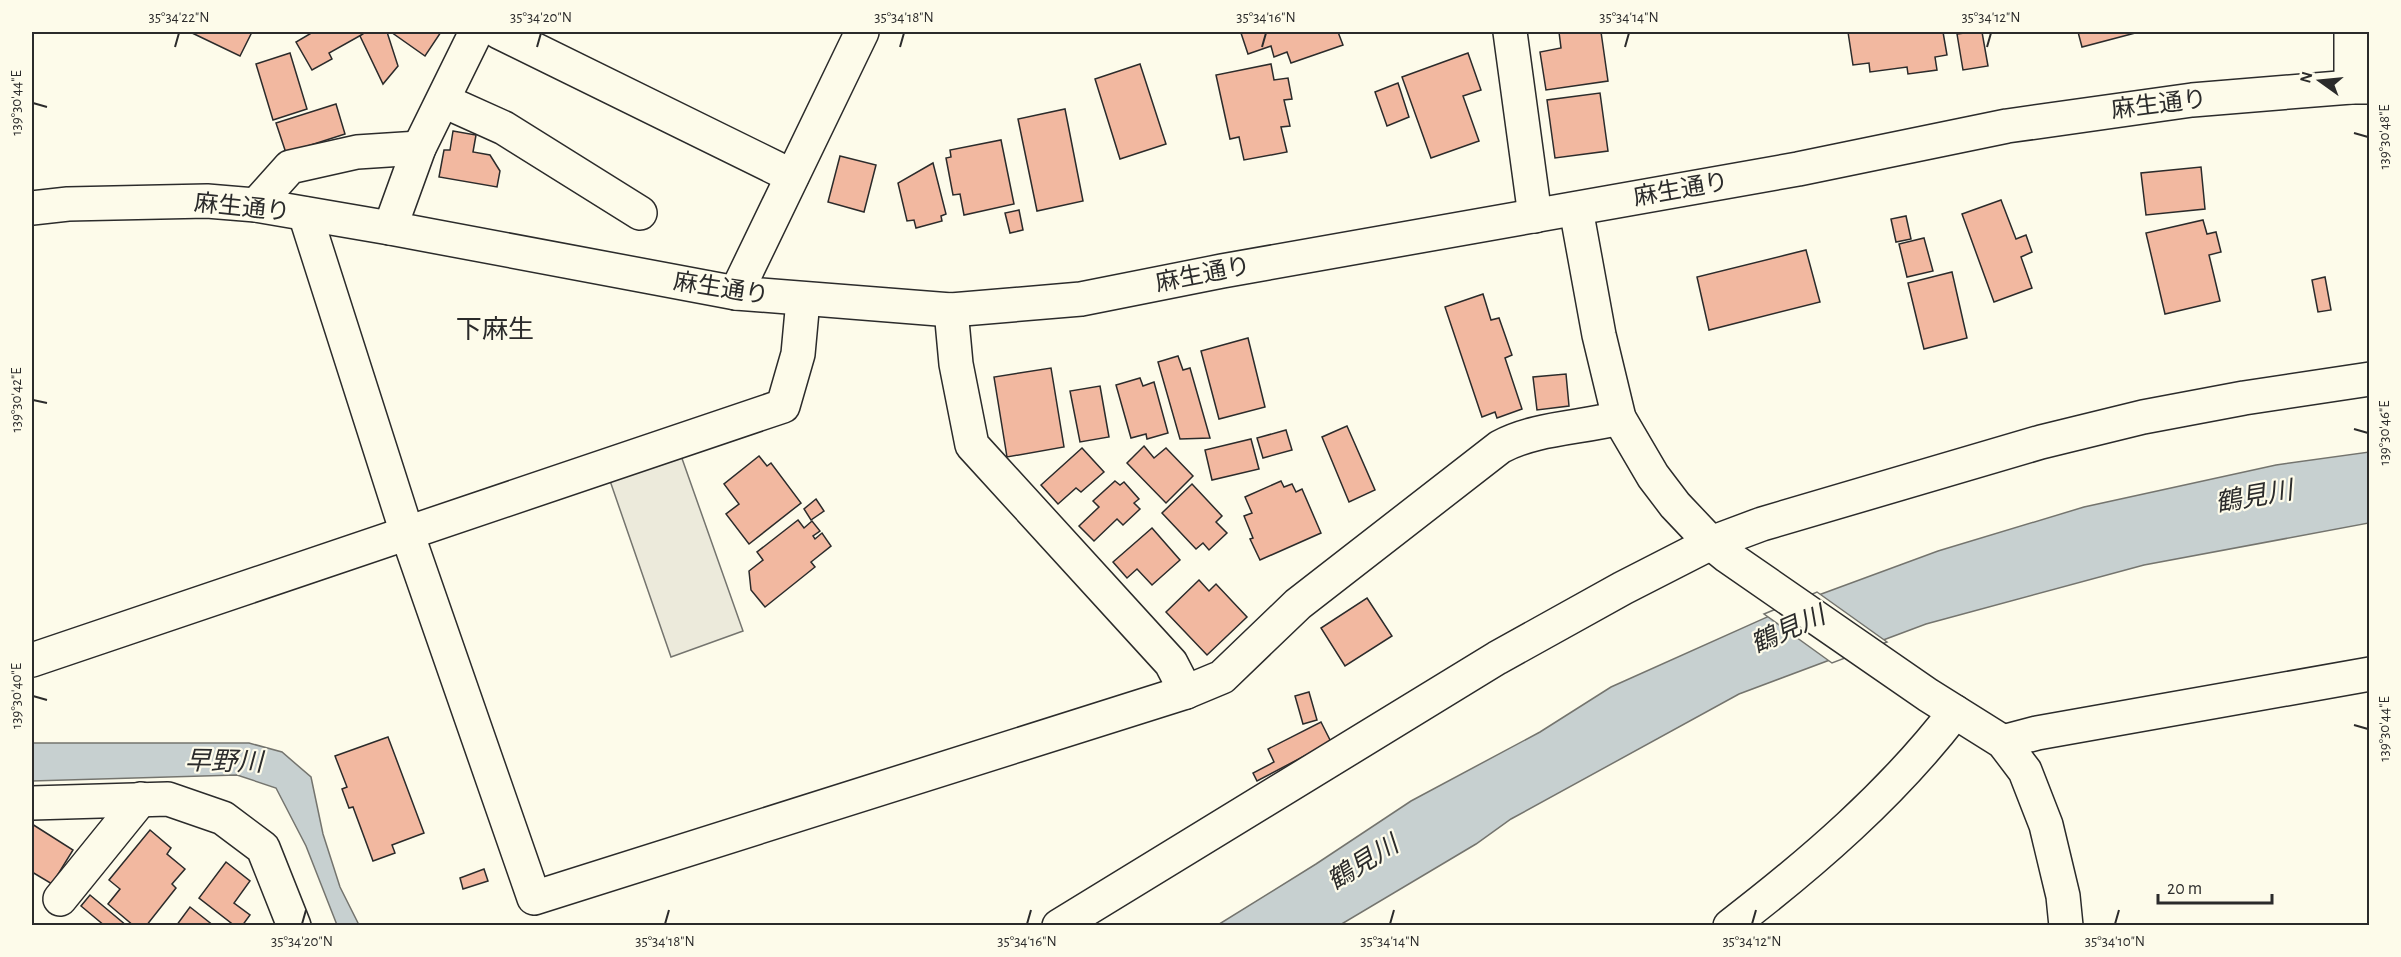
<svg xmlns="http://www.w3.org/2000/svg" width="2401" height="957" font-family="'Alegreya Sans','Noto Sans JP',sans-serif">
  <style>
    .parking { fill: #eceadb; stroke: #74746e; stroke-width: 1.5 }
    .water { fill: #c7d0d0; stroke: #74746e; stroke-width: 1.5 }
    .pier { fill: #fdfbea; stroke: #74746e; stroke-width: 1.5 }
    .building { fill: #f2b8a0; stroke: #2b2b2b; stroke-width: 1.5 }
    .lines { fill: none; stroke-linecap: round; stroke-linejoin: round }
    .minor-casing { stroke: #2b2b2b; stroke-width: 36 }
    .major-casing { stroke: #2b2b2b; stroke-width: 36 }
    .minor { stroke: #fdfbea; stroke-width: 33 }
    .major { stroke: #fdfbea; stroke-width: 33 }
    .ticks { fill: none; stroke: #2b2b2b; stroke-width: 2 }
    .labels { text-anchor: middle; dominant-baseline: central; stroke-width: 4.5; stroke-linejoin: round; paint-order: stroke }
    .street-label { font-size: 24px; fill: #2b2b2b; stroke: #fdfbea }
    .neighbourhood-label { font-size: 26px; fill: #2b2b2b; stroke: #fdfbea }
    .water-label { font-size: 26px; font-style: italic; fill: #2b2b2b; stroke: #fdfbea }
    .neatline { fill: none; stroke: #2b2b2b; stroke-width: 2 }
    .ticks-label { font-size: 15px; text-anchor: middle; fill: #2b2b2b }
  </style>
  <rect width="100%" height="100%" fill="#fdfbea"/>
  <path class="parking" d="M679 450 743 631 671 657 608 475Z"/>
  <g class="water">
    <path d="M2369 452V523L2144 565 1926 624 1739 694 1511 819 1476 844 1340 925 1216 926 1316 864 1411 801 1540 732 1611 687 1805 600 1938 551 2084 507 2276 465Z"/>
    <path d="M32 743H249L282 752 311 777 323 834 340 887 359 925H337L306 846 276 788 237 775 32 781Z"/>
  </g>
  <path class="pier" d="M1817 592 1887 642 1832 663 1764 614Z"/>
  <g class="building">
    <path d="M190 32H252L240 56Z"/>
    <path d="M313 32H361L363 34 329 53 332 59 312 70 296 42Z"/>
    <path d="M361 32H387L398 66 383 84 360 36 363 34Z"/>
    <path d="M391 32H441L425 56Z"/>
    <path d="M1245 32H1338L1343 45 1291 63 1287 52 1274 57 1271 46 1248 54 1241 33Z"/>
    <path d="M1559 32H1601L1608 81 1546 90 1540 52 1561 48Z"/>
    <path d="M1848 32H1943L1947 55 1935 57 1937 70 1908 74 1907 67 1870 72 1869 63 1853 65Z"/>
    <path d="M1972 32H1982L1988 66 1963 70 1957 34Z"/>
    <path d="M2078 32H2139L2082 47Z"/>
    <path d="M290 53 307 109 273 120 256 64Z"/>
    <path d="M1468 53 1481 90 1463 96 1479 141 1431 158 1402 77Z"/>
    <path d="M1140 64 1166 144 1120 159 1095 79Z"/>
    <path d="M1271 64 1274 80 1288 78 1292 99 1284 100 1290 126 1281 127 1287 152 1244 160 1239 137 1230 139 1216 75Z"/>
    <path d="M1398 83 1409 117 1387 126 1375 92Z"/>
    <path d="M1600 93 1608 151 1555 158 1547 100Z"/>
    <path d="M336 104 345 134 286 153 276 123Z"/>
    <path d="M1065 109 1083 201 1037 211 1018 119Z"/>
    <path d="M453 131 476 135 473 152 490 155 500 171 497 187 439 177 444 150H450Z"/>
    <path d="M1001 140 1014 204 964 215 960 194 953 195 946 158 951 157 950 150Z"/>
    <path d="M840 156 876 165 864 212 828 202Z"/>
    <path d="M933 163 946 214 941 216 942 221 916 228 914 220 907 221 898 183Z"/>
    <path d="M2201 167 2205 209 2146 215 2141 173Z"/>
    <path d="M2001 200 2016 239 2026 235 2032 252 2021 257 2032 288 1994 302 1962 214Z"/>
    <path d="M1019 210 1023 230 1010 233 1005 213Z"/>
    <path d="M1906 216 1911 239 1896 242 1891 219Z"/>
    <path d="M2203 220 2207 234 2216 232 2221 252 2209 255 2220 301 2165 314 2146 233Z"/>
    <path d="M1924 238 1933 271 1907 277 1899 244Z"/>
    <path d="M1806 250 1820 302 1709 330 1697 277Z"/>
    <path d="M1952 272 1967 338 1924 349 1908 283Z"/>
    <path d="M2325 277 2331 310 2318 312 2312 280Z"/>
    <path d="M1483 294 1491 320 1499 318 1512 355 1505 358 1522 409 1497 418 1495 412 1482 417 1445 307Z"/>
    <path d="M1248 338 1265 407 1219 419 1201 351Z"/>
    <path d="M1178 356 1183 370 1190 368 1210 438 1180 439 1158 362Z"/>
    <path d="M1051 368 1064 447 1007 457 994 377Z"/>
    <path d="M1566 374 1569 406 1537 410 1533 377Z"/>
    <path d="M1140 378 1143 386 1154 382 1168 433 1147 439 1146 434 1131 438 1116 385Z"/>
    <path d="M1100 386 1109 437 1080 442 1070 391Z"/>
    <path d="M1347 426 1375 490 1349 502 1322 437Z"/>
    <path d="M1286 430 1292 450 1263 458 1257 438Z"/>
    <path d="M1251 439 1259 469 1212 480 1205 450Z"/>
    <path d="M1144 446 1154 458 1166 448 1193 476 1166 503 1127 463Z"/>
    <path d="M1082 448 1104 472 1081 492 1076 488 1058 504 1041 485Z"/>
    <path d="M759 456 767 466 771 463 801 503 749 544 726 514 739 504 724 484Z"/>
    <path d="M1115 481 1120 485 1124 482 1139 499 1134 503 1140 509 1123 525 1117 519 1094 541 1079 526 1099 507 1093 501Z"/>
    <path d="M1281 481 1284 487 1292 484 1296 492 1302 489 1321 533 1260 560 1250 539 1253 538 1244 516 1252 513 1245 497Z"/>
    <path d="M1192 484 1222 516 1216 522 1227 533 1209 550 1203 543 1196 549 1162 513Z"/>
    <path d="M816 499 824 511 811 520 804 509Z"/>
    <path d="M798 520 804 528 812 521 820 531 813 536 815 539 822 533 831 546 811 562 815 567 765 607 751 590 749 571 763 560 757 552Z"/>
    <path d="M1152 528 1180 560 1152 585 1137 569 1127 578 1113 562Z"/>
    <path d="M1199 580 1209 591 1216 584 1247 617 1207 655 1166 612Z"/>
    <path d="M1367 598 1392 636 1345 666 1321 628Z"/>
    <path d="M1309 692 1317 720 1303 724 1295 696Z"/>
    <path d="M1321 722 1331 742 1257 781 1253 773 1274 762 1268 749Z"/>
    <path d="M388 737 424 833 392 845 395 853 373 861 353 807 349 808 342 789 347 787 335 756Z"/>
    <path d="M32 824 73 850 52 884 32 872Z"/>
    <path d="M150 830 171 848 167 854 185 869 172 884 176 888 146 926H134L108 904 120 889 109 880Z"/>
    <path d="M226 862 250 881 234 903 250 915 242 926H235L199 898Z"/>
    <path d="M484 869 488 881 463 889 460 878Z"/>
    <path d="M90 895 127 926H105L81 906Z"/>
    <path d="M190 907 214 926H176Z"/>
  </g>
  <g class="lines">
    <defs>
      <g id="minor">
        <path d="M499 32 792 176"/>
        <path d="M1510 32 1535 216"/>
        <path d="M2351 32V87"/>
        <path d="M444 101 504 128 640 213"/>
        <path d="M256 205 290 167 357 152 419 148"/>
        <path d="M1576 209 1599 335 1619 418 1653 476 1675 505 1711 543 1727 556 1928 695 2003 742 2025 771 2046 825 2063 896 2066 926"/>
        <path d="M305 214 407 533 534 898 1186 692 1222 677 1298 604 1500 447C1535 428 1580 428 1619 418"/>
        <path d="M390 228 419 148 476 32"/>
        <path d="M736 293 862 32"/>
        <path d="M951 310 956 364 972 445 1171 663 1186 692"/>
        <path d="M32 660 783 406 798 354 803 300"/>
        <path d="M2003 742 2037 733 2370 674"/>
        <path d="M32 803 168 799 223 818 263 848 294 926"/>
        <path d="M60 899 141 799"/>
        <path d="M1059 926 1497 658 1623 588 1711 543 1762 524 2041 442 2143 417 2244 398 2370 379"/>
        <path d="M1730 926C1812 863 1892 794 1955 712"/>
      </g>
      <path id="major" d="M32 208 68 204 160 202 207 201 256 205 390 228 736 293 951 310 1081 299 1222 271 1798 169 2007 126 2192 100 2351 87H2370"/>
    </defs>
    <use href="#minor" class="minor-casing"/>
    <use href="#major" class="major-casing"/>
    <use href="#minor" class="minor"/>
    <use href="#major" class="major"/>
  </g>
  <path class="ticks" d="M175 47 179 33M537 47 541 33M900 47 904 33M1262 47 1266 33M1625 47 1629 33M1987 47 1991 33M33 103 47 107M2354 133 2368 137M33 400 47 403M2354 429 2368 433M33 696 47 700M2354 725 2368 729M302 924 306 910M665 924 669 910M1027 924 1031 910M1390 924 1394 910M1752 924 1756 910M2115 924 2119 910"/>
  <g class="labels">
    <g class="street-label">
      <text transform="translate(2159 105) rotate(-7)">麻生通り</text>
      <text transform="translate(1681 190) rotate(-10)">麻生通り</text>
      <text transform="translate(242 208) rotate(6)">麻生通り</text>
      <text transform="translate(1203 275) rotate(-11)">麻生通り</text>
      <text transform="translate(721 289) rotate(9)">麻生通り</text>
    </g>
    <g class="neighbourhood-label">
      <text x="495" y="330">下麻生</text>
    </g>
    <g class="water-label">
      <text transform="translate(2254 497) rotate(-10)">鶴見川</text>
      <text transform="translate(1788 630) rotate(-24)">鶴見川</text>
      <text transform="translate(224 762) rotate(1)">早野川</text>
      <text transform="translate(1363 863) rotate(-32)">鶴見川</text>
    </g>
  </g>
  <rect width="2401" height="957" fill="none" stroke="#fdfbea" stroke-width="66"/>
  <g transform="translate(2320 81) rotate(285)" stroke="#fdfbea" stroke-width="4.5" paint-order="stroke">
  <path d="M0-4.5L10 22L0 15L-10 22Z" fill="#2b2b2b"/>
  <text y="-9" font-size="16" font-weight="bold" text-anchor="middle" fill="#2b2b2b">N</text>
  </g>
  <path d="M2158 894v9h114v-9" fill="none" stroke="#2b2b2b" stroke-width="3"/>
  <text x="2167" y="894" font-size="18" fill="#2b2b2b" stroke="#fdfbea" stroke-width="4.5" paint-order="stroke">20 m</text>
  <rect x="33" y="33" width="2335" height="891" class="neatline"/>
  <g class="ticks-label">
    <text x="179" y="22">35°34'22"N</text>
    <text x="541" y="22">35°34'20"N</text>
    <text x="904" y="22">35°34'18"N</text>
    <text x="1266" y="22">35°34'16"N</text>
    <text x="1629" y="22">35°34'14"N</text>
    <text x="1991" y="22">35°34'12"N</text>
    <text transform="translate(16 103) rotate(-90)" y="5">139°30'44"E</text>
    <text transform="translate(2384 137) rotate(-90)" y="5">139°30'48"E</text>
    <text transform="translate(16 400) rotate(-90)" y="5">139°30'42"E</text>
    <text transform="translate(2384 433) rotate(-90)" y="5">139°30'46"E</text>
    <text transform="translate(16 696) rotate(-90)" y="5">139°30'40"E</text>
    <text transform="translate(2384 729) rotate(-90)" y="5">139°30'44"E</text>
    <text x="302" y="946">35°34'20"N</text>
    <text x="665" y="946">35°34'18"N</text>
    <text x="1027" y="946">35°34'16"N</text>
    <text x="1390" y="946">35°34'14"N</text>
    <text x="1752" y="946">35°34'12"N</text>
    <text x="2115" y="946">35°34'10"N</text>
  </g>
</svg>
